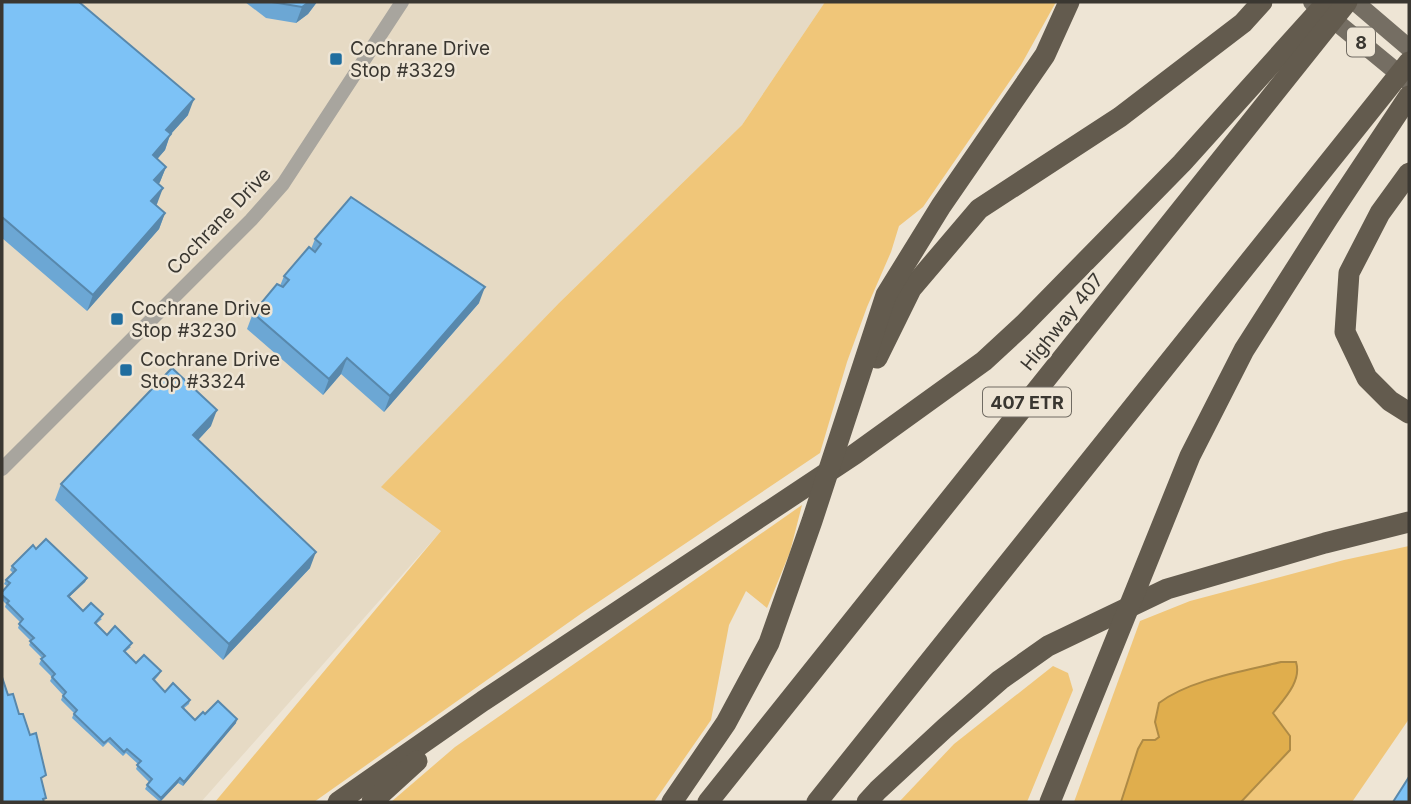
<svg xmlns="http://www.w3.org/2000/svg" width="1411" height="804" font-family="Inter,sans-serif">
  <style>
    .built { fill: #e6dac4 }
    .green { fill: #f0c679 }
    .water { fill: #e0ae4d; stroke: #ae8a45; stroke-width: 2 }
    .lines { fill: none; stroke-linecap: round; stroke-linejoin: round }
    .minor { stroke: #a8a59e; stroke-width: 14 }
    .primary { stroke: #756e63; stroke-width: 18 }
    .motorway { stroke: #635b4e; stroke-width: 21 }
    .wall { fill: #6ca7d4 }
    .shaded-wall { fill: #5888ac }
    .building { fill: #7dc2f6; stroke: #5888ac; stroke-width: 2 }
    .poi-dot { fill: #1f6d9f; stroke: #eee5d5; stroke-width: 2.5 }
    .labels { text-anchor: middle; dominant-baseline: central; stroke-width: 5; stroke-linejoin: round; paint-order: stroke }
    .shield { fill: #eee5d5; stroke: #706b62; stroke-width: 2 }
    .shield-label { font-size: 18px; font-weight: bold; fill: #3a3731 }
    .poi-label { font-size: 19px; fill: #3a3731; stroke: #eee5d5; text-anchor: start }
    .street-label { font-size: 19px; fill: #3a3731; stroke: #eee5d5 }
  </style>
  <rect width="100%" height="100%" fill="#eee5d5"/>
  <path class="built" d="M2 2H825L742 125 559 303 382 487 442 530 201 802H2Z"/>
  <g class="green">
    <path d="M825 2H1056L1021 65 923 207 899 226 891 252 867 307 847 362 820 453 582 613 314 802H215L441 531 381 487 559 303 742 125Z"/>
    <path d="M802 505 790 552 767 608 746 591 729 625 711 720 654 802H391L455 747Z"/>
    <path d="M1409 546V719L1352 802H1074L1140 621 1190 601 1344 560Z"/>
    <path d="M1053 666 1068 673 1073 690 1027 802H899L954 744Z"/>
  </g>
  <path class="water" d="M1281 662H1296C1302 681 1284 699 1273 713L1290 736V750L1241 802H1121L1138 749 1143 740H1155L1159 737 1155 722 1159 703C1189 680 1244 671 1281 662Z"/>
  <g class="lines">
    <path class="minor" d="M2 469 251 220 283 184 402 2"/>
    <g class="primary">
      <path d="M1312 2 1409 82"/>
      <path d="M1355 2 1409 48"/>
    </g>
    <g class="motorway">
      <path d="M1409 173 1380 213 1349 273 1345 332 1367 378 1390 401 1409 413"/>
      <path d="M877 358 911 289 979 209 1120 117 1243 23 1262 2"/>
      <path d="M338 802 483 701 855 454 984 361 1023 325 1182 163 1327 2"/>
      <path d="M372 802 417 761"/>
      <path d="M672 802 726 723 769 643 812 521 886 295 941 206 1045 55 1069 2"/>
      <path d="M708 802 1347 2"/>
      <path d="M817 802 1409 62"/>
      <path d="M867 802 878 790 945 728 1000 680 1048 646 1167 589 1325 543 1409 522"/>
      <path d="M1050 802 1190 456 1244 350 1328 218 1409 96"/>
    </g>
  </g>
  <g class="wall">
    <path d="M2 2 188 115 170 135 165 150 157 159 166 167 159 184 157 204 156 205 165 213 159 229 87 311 2 238Z"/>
    <path d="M245 2H317L308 14 296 23 266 18Z"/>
    <path d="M315 239 479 303 384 412 341 374 323 395 247 329 253 313 280 286 284 276 311 249Z"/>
    <path d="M211 426 198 440 310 568 223 660 55 500 61 484Z"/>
    <path d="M36 549 87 578 85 582 69 597 83 611 102 619 96 624 107 635 131 647 125 652 136 663 161 671 159 675 154 681 165 692 190 700 189 704 183 709 195 720 205 714 236 723 183 786 178 783 160 802 145 789 149 782 136 769 138 764 126 753 123 756 108 742 103 747 72 718 74 713 61 700 63 695 50 681 52 677 39 664 42 658 29 645 31 641 18 628 20 622 5 607 6 604 2 600V592L7 586 4 584 6 580 13 573 10 570 12 566Z"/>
  </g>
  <g class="shaded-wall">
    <path d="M309 2H317L308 14 296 23 302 7Z"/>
    <path d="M194 99 188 115 170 135 165 150 147 171 153 155 166 130Z"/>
    <path d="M166 167 160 182 148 196 154 180Z"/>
    <path d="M163 188 157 204 145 217 151 201Z"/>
    <path d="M165 213 159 229 87 311 93 295Z"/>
    <path d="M485 287 479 303 384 412 390 396Z"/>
    <path d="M347 358 341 374 323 395 329 379Z"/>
    <path d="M217 410 211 426 188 451 193 435Z"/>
    <path d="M316 552 310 568 223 660 229 644Z"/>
    <path d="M87 578 85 582 66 600 68 596Z"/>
    <path d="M237 719 236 723 183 786 184 782Z"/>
    <path d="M180 778 178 783 160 802 161 798Z"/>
  </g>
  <g class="building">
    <path d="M2 2H79L194 99 166 130 171 134 153 155 166 167 154 180 163 188 151 201 165 213 93 295 2 217Z"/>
    <path d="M272 2H309L302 7Z"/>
    <path d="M351 197 485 287 390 396 347 358 329 379 253 313 277 284 283 287 289 280 284 276 309 247 315 252 321 244 315 239Z"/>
    <path d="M172 368 217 410 193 435 316 552 229 644 61 484Z"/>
    <path d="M46 539 87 578 68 596 83 611 91 603 103 614 95 623 107 635 115 626 132 643 124 651 136 663 144 655 161 671 153 679 165 692 173 683 190 700 182 707 195 720 203 712 205 714 218 701 237 719 184 782 180 778 161 798 147 785 152 779 137 765 141 761 127 749 124 752 110 738 104 743 74 714 77 710 63 696 66 692 52 677 55 674 41 659 45 656 30 641 34 638 19 624 23 619 7 603 9 601 2 595V592L10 583 6 580 16 570 12 566 33 545 36 549Z"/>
    <path d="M2 677 8 695 13 694 19 714H23L30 735 36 733 46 775 41 778 46 798 43 799 44 802H2Z"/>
    <path d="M1409 777V802H1393Z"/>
  </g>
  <g class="poi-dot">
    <rect x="329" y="52" width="14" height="14" rx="3.5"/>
    <rect x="110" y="312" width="14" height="14" rx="3.5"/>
    <rect x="119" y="363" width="14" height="14" rx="3.5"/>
  </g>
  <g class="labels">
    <g class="shield">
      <rect x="1347" y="27.5" width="28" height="29" rx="5"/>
      <rect x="983" y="387.5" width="88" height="29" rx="5"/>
    </g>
    <g class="shield-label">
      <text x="1361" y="42">8</text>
      <text x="1027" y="402">407 ETR</text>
    </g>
    <g class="poi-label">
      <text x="350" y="48">Cochrane Drive<tspan x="350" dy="22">Stop #3329</tspan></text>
      <text x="131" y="308">Cochrane Drive<tspan x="131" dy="22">Stop #3230</tspan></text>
      <text x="140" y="359">Cochrane Drive<tspan x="140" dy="22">Stop #3324</tspan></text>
    </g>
    <g class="street-label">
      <text transform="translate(219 221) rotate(-46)">Cochrane Drive</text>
      <text transform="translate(1062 322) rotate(-51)">Highway 407</text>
    </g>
  </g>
  <rect width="1411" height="804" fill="none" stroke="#3a3731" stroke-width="7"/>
</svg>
